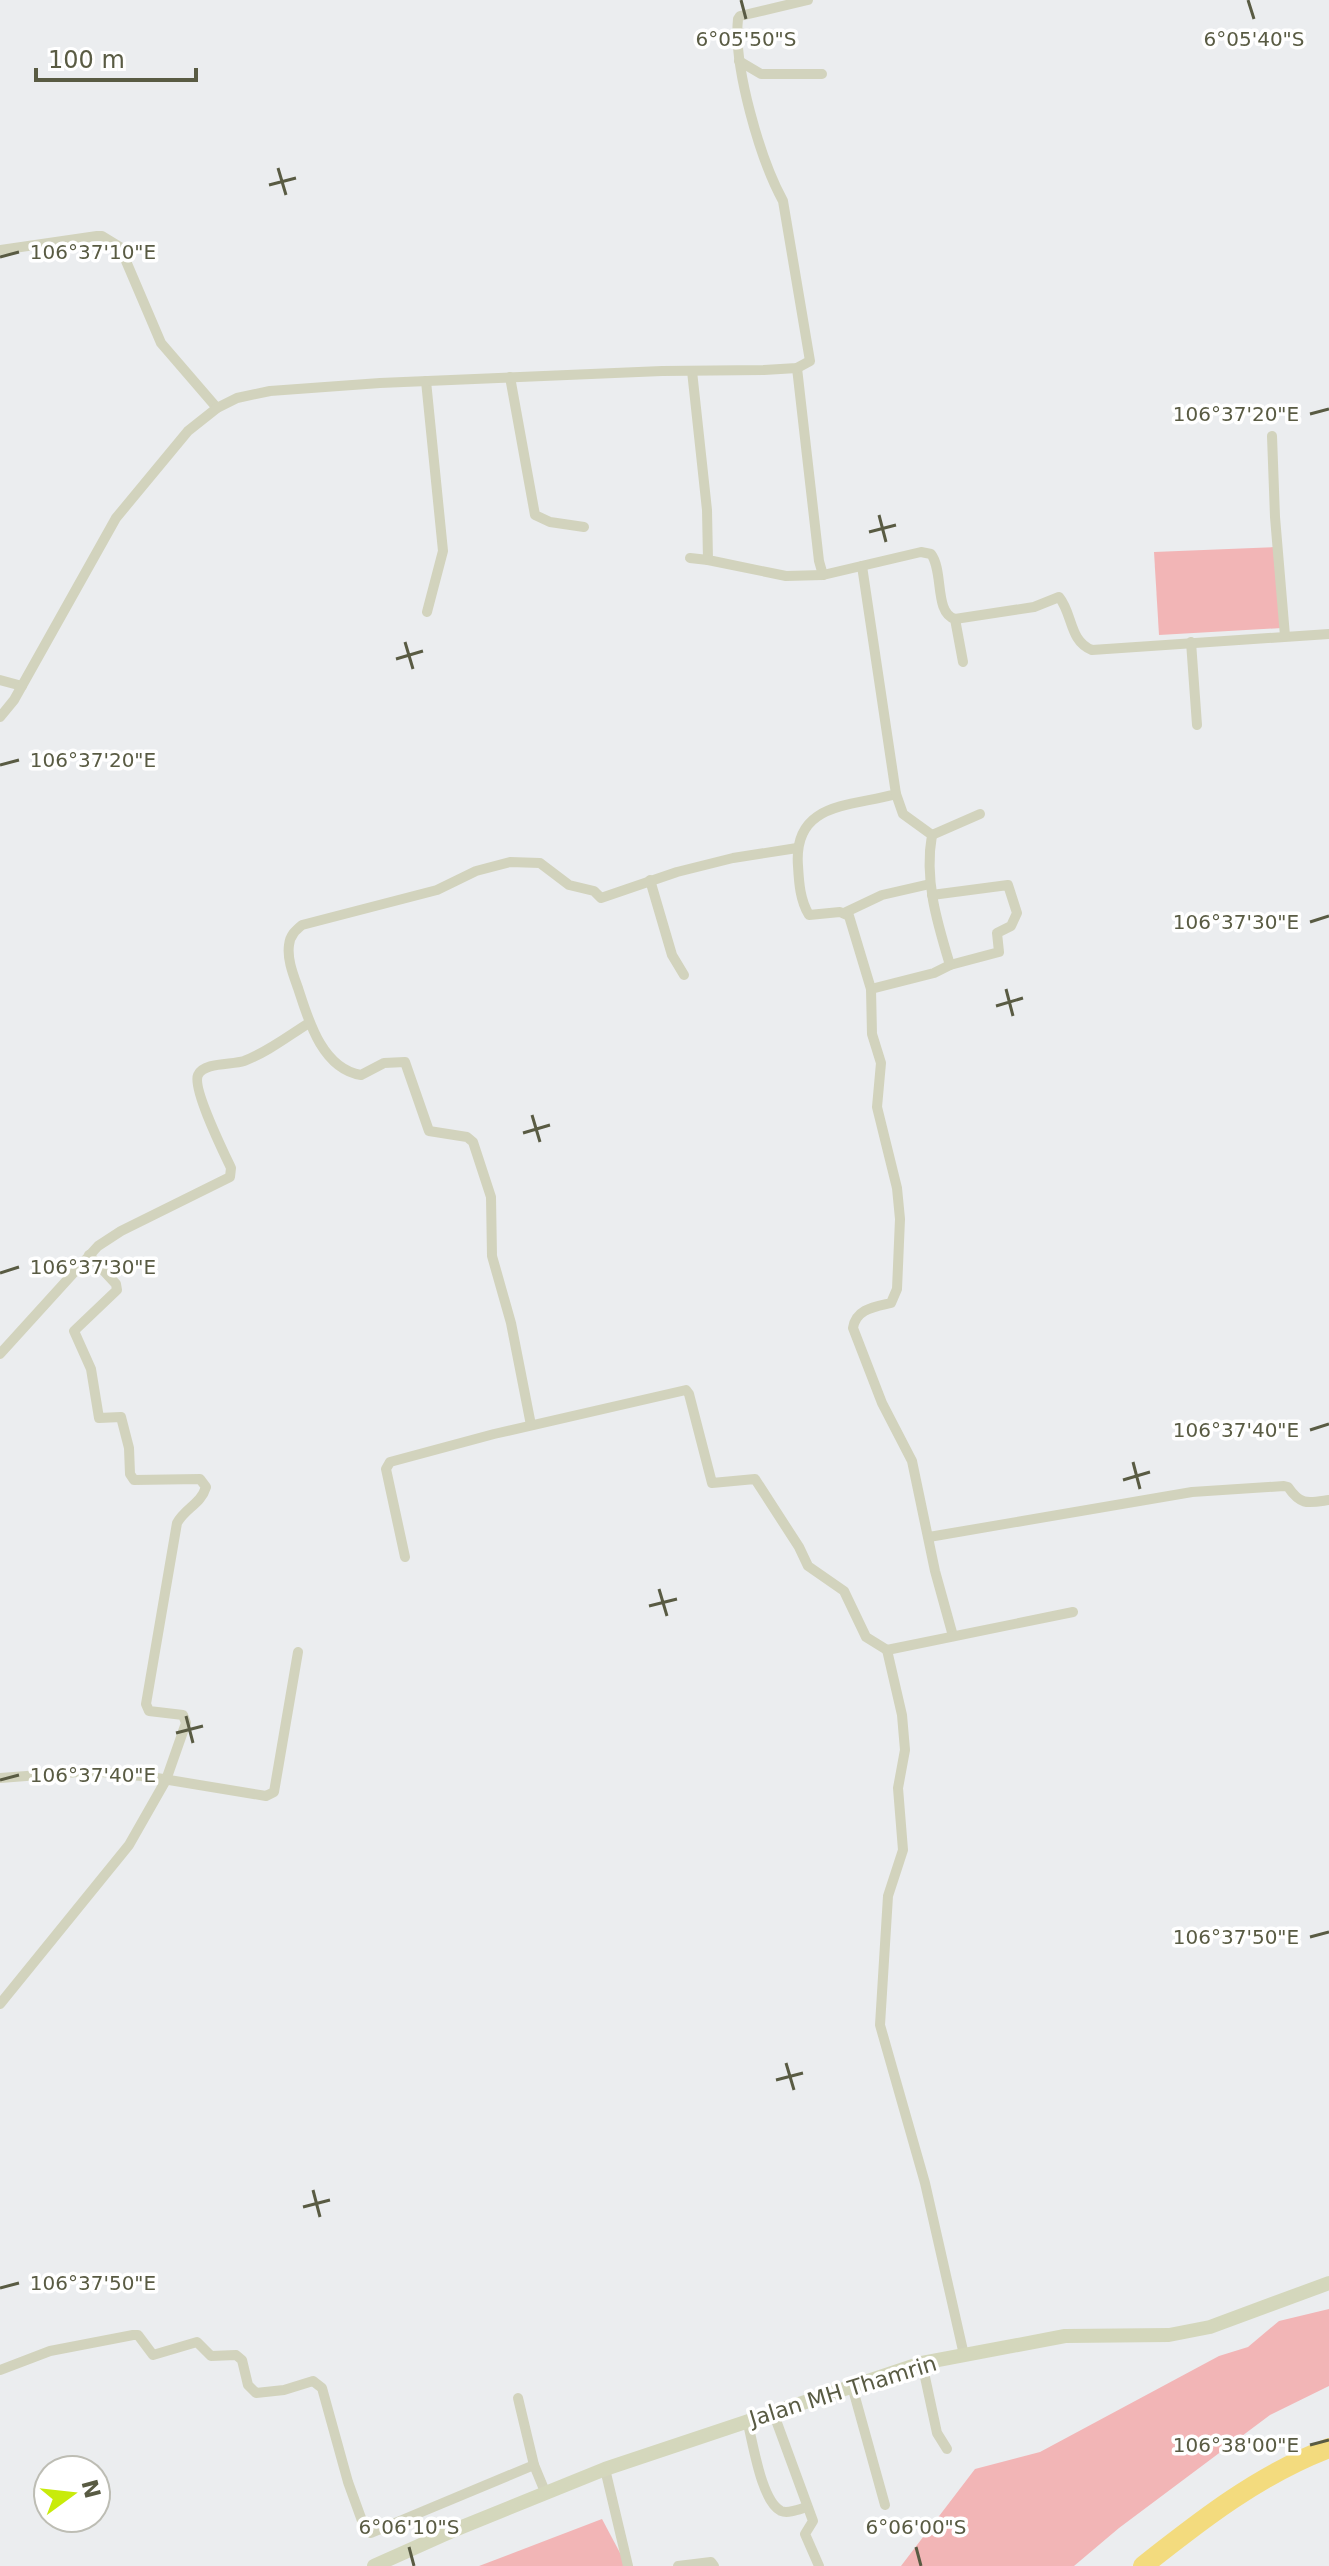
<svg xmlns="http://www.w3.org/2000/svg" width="1329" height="2566" font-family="'DejaVu Sans',sans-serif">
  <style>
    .green { fill: #f2b5b6 }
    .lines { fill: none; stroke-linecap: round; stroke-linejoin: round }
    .river { stroke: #f3db7e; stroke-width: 20 }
    .street { stroke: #d2d3bd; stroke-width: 10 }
    .secondary { stroke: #d4d7bc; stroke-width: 14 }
    .ticks { fill: none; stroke: #595b43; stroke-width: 3 }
    .labels { text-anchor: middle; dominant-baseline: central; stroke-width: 7; stroke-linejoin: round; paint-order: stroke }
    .street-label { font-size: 22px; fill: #595b43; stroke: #fff }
    .ticks-label { font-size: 20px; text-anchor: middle; fill: #595b43; stroke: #fff; stroke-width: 7; stroke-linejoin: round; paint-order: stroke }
  </style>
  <rect width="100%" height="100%" fill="#ebedef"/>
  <g class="green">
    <path d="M1276 547 1282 628 1159 635 1154 552Z"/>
    <path d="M1329 2309V2386L1270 2415 1119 2528 1074 2566H901L975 2469 1040 2452 1219 2356 1248 2347 1279 2321Z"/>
    <path d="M602 2519 627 2566H479Z"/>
  </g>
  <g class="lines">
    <path class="river" d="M1143 2566C1201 2520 1260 2474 1329 2448"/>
    <g class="street">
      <path d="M739 61 761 74H822"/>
      <path d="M0 250 97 236H102L120 247 161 343 217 408"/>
      <path d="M797 368 819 561 823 575 921 552 931 554C944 571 934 613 955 619L1034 607 1059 597C1073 614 1069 641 1092 650L1329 634"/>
      <path d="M692 371 707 510 708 560 786 576 823 575"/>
      <path d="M510 377 535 515 550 522 584 527"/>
      <path d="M426 381 443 551 427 612"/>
      <path d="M1272 436 1275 517 1285 636"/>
      <path d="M690 558 708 560"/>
      <path d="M862 566 896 794C851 807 793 801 798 866 799 883 800 900 809 915L840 912 849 916 871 989 872 1034 881 1063 877 1107 897 1188 900 1219 897 1289 891 1303C874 1307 856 1309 853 1328L882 1403 912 1461 935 1571 953 1636"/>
      <path d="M955 619 963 662"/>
      <path d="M1191 642 1197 725"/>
      <path d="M0 680 22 686"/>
      <path d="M0 717 14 700 116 518 188 431 217 408 237 398 270 391 380 383 662 371 764 370 797 368 810 361 783 201C760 159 733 66 738 19L740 16 808 0"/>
      <path d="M932 835 980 814"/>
      <path d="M650 880 672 955 684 975"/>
      <path d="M932 895 1008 885 1017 913 1011 926 997 933 999 952 950 965"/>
      <path d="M844 913 882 895 930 884"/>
      <path d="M871 989 934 973 950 965C937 922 924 880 932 835L903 814 896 794"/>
      <path d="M0 1354 98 1246 121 1231 230 1177 231 1168C224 1153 192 1088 198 1075 204 1062 232 1065 244 1061 268 1052 288 1036 309 1023"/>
      <path d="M531 1425 511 1323 492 1256 491 1197 473 1142 467 1137 429 1131 405 1062 384 1063 361 1075C322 1069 308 1019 298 988 293 974 287 959 289 945 290 935 296 930 302 925L437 890 476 871 510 862 540 863 569 885 594 891 601 898 677 872 733 858 797 848"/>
      <path d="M929 1537 1192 1492 1284 1486 1288 1487C1301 1506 1308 1503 1329 1500"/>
      <path d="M405 1557 386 1469 390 1462 494 1434 686 1390 689 1394 712 1483 755 1479 799 1547 808 1566 844 1591 866 1637 887 1650"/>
      <path d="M0 1778 92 1771 151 1777 266 1796 274 1792 298 1652"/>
      <path d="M0 2004 129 1845 166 1780 186 1723 183 1715 149 1711 146 1704 177 1523C185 1508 201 1504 206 1487L200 1479 134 1480 130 1474 129 1448 121 1417 99 1418 91 1369 74 1331 117 1290 116 1284 89 1255"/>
      <path d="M964 2355 925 2183 880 2025 888 1896 903 1850 898 1788 905 1750 902 1715 887 1650 1073 1612"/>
      <path d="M922 2363 937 2433 947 2449"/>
      <path d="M0 2370 50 2351 133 2335H138L153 2355 197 2342 211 2356 236 2355 242 2360 248 2385 256 2393 284 2390 313 2381 322 2388 348 2482 365 2529 371 2533 534 2465"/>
      <path d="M852 2386 885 2505"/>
      <path d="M518 2398 534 2465 546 2494"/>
      <path d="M773 2412 813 2521 805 2534 819 2566"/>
      <path d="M747 2420C753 2442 761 2501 781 2511 788 2514 800 2509 807 2507"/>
      <path d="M605 2469 628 2566"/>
      <path d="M678 2566 711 2562 714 2566"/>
    </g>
    <path class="secondary" d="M374 2566 452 2531 605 2469 922 2363 1065 2336 1169 2335 1210 2327 1329 2283"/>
  </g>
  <path class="ticks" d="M741 0 746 19M1248 0 1254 19M278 168 286 195M269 185 296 178M0 257 19 252M1310 414 1329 409M879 515 886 542M869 532 896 525M405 642 413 669M396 659 423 651M0 765 19 760M1310 922 1329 916M1006 989 1013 1016M996 1006 1023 998M532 1115 540 1142M523 1133 550 1125M0 1273 19 1267M1310 1430 1329 1424M1133 1462 1140 1489M1123 1480 1150 1472M659 1589 667 1616M649 1606 677 1599M186 1716 193 1743M176 1733 203 1726M0 1780 19 1775M1310 1937 1329 1932M786 2063 794 2090M776 2080 803 2073M313 2190 320 2217M303 2207 330 2200M0 2288 19 2283M1310 2445 1329 2440M409 2547 414 2566M916 2547 921 2566"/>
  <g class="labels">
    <g class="street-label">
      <text transform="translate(843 2391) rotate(-17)">Jalan MH Thamrin</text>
    </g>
  </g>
  <g class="ticks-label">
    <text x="746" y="46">6°05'50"S</text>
    <text x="1254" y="46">6°05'40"S</text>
    <text x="93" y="259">106°37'10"E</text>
    <text x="1236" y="421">106°37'20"E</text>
    <text x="93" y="767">106°37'20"E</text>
    <text x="1236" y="929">106°37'30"E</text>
    <text x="93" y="1274">106°37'30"E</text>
    <text x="1236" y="1437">106°37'40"E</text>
    <text x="93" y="1782">106°37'40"E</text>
    <text x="1236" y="1944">106°37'50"E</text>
    <text x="93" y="2290">106°37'50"E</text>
    <text x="1236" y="2452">106°38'00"E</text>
    <text x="409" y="2534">6°06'10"S</text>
    <text x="916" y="2534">6°06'00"S</text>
  </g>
  <g transform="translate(72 2494) rotate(75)"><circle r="38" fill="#ffffff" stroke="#bdbdb4" stroke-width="2"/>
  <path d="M0-6L14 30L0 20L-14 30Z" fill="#c8eb0a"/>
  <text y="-12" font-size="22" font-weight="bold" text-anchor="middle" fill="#595b43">N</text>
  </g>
  <path d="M36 68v12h160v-12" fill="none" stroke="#595b43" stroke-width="4"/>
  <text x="48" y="68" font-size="24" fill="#595b43" stroke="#ffffff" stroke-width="6" paint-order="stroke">100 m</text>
</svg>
